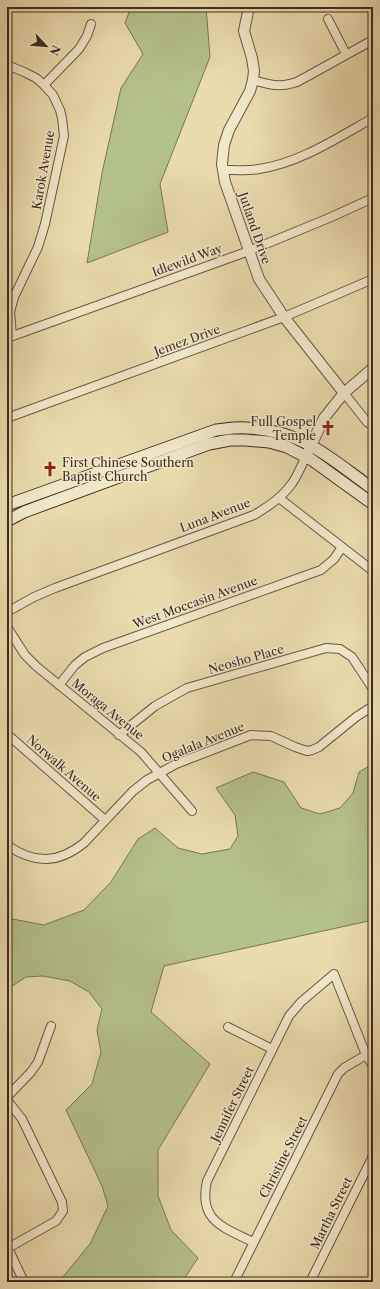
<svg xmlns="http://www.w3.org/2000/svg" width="380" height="1289" font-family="'Libre Caslon Text',serif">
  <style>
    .green { fill: #b5c18b; stroke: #797658 }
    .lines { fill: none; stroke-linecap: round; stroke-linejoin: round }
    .minor-casing { stroke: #685746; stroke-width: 10 }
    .tertiary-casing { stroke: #685746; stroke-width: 12 }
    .secondary-casing { stroke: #3d2b24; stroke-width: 13 }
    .minor { stroke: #f1e8ca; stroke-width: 8 }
    .tertiary { stroke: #f1e8ca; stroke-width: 10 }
    .secondary { stroke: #f1e8ca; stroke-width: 11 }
    .labels { text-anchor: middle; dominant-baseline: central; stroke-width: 3; stroke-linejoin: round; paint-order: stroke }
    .street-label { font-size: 12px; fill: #3d2b24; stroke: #f1e8ca }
    .poi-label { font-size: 12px; fill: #3d2b24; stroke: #f1e8ca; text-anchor: end }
  </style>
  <rect width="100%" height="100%" fill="#eadcad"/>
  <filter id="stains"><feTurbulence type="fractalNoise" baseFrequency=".005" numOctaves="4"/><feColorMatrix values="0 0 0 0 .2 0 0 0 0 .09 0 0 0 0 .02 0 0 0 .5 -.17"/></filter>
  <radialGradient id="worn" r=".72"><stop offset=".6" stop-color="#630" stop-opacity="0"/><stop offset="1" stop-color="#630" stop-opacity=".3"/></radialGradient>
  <g class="green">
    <path d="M131 7H206L210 57 160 184 168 232 87 263 102 173 121 88 143 54 125 23Z"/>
    <path d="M373 764V920L164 966 151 1012 210 1064 158 1150V1196L171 1230 198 1258 182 1282H64L62 1278 90 1244 108 1206 102 1186 66 1110 92 1084 101 1052 97 1030 102 1009 89 992 70 981 43 976 26 977 9 988 7 991V918L44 925 84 910 111 882 138 839 155 828 178 848 202 854 230 849 238 836 235 815 216 788 253 772 284 782 301 808 320 814 340 808 353 793 359 772Z"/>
  </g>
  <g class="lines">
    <defs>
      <g id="minor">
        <path d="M328 19 346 54"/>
        <path d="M7 67H12L24 72 36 78 44 85 53 95 60 110 62 118 64 136 45 224 38 247 14 297 10 312 12 336"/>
        <path d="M253 80C272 85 278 88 297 82L373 40"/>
        <path d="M44 85 79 49 87 36 91 24"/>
        <path d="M223 170C234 170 248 171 259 169 300 163 337 138 373 118"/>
        <path d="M7 338 249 251 329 218 373 198"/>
        <path d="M344 393 367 422 373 426"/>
        <path d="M7 418 284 317 373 279"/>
        <path d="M279 498 373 571"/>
        <path d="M7 612 34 597 55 588 254 515C267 507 280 499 290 486 297 478 301 466 306 456"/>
        <path d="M7 627 25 655 36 666 141 752 192 811"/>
        <path d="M59 685 75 665 85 657 103 648 321 570 334 559 342 547"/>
        <path d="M7 734 105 820"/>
        <path d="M119 735 155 706 187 688 326 648 340 649 352 657 373 689"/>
        <path d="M7 845C34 864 58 864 84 843L133 791 147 780 176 764 251 735 271 736 295 747 307 751 312 750 319 747 356 717 373 706"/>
        <path d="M228 1027 272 1049"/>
        <path d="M7 1097 31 1072 38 1062 51 1026"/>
        <path d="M7 1100 22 1119 62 1202 63 1211 56 1221 8 1248"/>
        <path d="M253 1242C223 1227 198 1221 207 1181L289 1016 301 1002 334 974 366 1055 373 1066"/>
        <path d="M7 1246 24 1282"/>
        <path d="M234 1282 338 1074 344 1068 366 1055"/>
        <path d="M310 1282 373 1156"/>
      </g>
      <g id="tertiary">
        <path d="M249 7 244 31 252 58 254 71 253 80 250 91 229 130 224 145 222 164 225 182 259 279 284 317 344 393"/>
        <path d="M308 452 324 418 344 393 373 368"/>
      </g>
      <g id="secondary">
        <path d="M7 505 216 430C226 429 237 427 247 428 303 430 331 459 373 489"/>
        <path d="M7 521 24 512 209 444 230 440H245L269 442 287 447 312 460 373 504"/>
      </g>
    </defs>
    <use href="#minor" class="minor-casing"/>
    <use href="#tertiary" class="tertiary-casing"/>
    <use href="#secondary" class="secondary-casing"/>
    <use href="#minor" class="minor"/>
    <use href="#tertiary" class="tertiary"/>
    <use href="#secondary" class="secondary"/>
  </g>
  <defs>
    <symbol id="church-bare" viewBox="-9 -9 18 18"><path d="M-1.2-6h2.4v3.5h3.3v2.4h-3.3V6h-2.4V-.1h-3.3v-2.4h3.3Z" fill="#8f2418" stroke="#f1e8ca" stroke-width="2.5" paint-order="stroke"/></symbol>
  </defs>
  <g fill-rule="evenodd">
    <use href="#church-bare" x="317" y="417" width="22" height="22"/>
    <use href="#church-bare" x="39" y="458" width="22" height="22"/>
  </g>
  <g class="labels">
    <g class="street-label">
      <text transform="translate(43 170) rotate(-80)">Karok Avenue</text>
      <text transform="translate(255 228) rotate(71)">Jutland Drive</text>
      <text transform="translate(187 260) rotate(-20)">Idlewild Way</text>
      <text transform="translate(187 340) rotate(-20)">Jemez Drive</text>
      <text transform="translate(215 515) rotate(-21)">Luna Avenue</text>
      <text transform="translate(195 602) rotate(-20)">West Moccasin Avenue</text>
      <text transform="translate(246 659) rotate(-16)">Neosho Place</text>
      <text transform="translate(108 709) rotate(39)">Moraga Avenue</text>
      <text transform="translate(203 742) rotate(-22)">Ogalala Avenue</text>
      <text transform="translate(64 768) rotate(41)">Norwalk Avenue</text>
      <text transform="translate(232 1104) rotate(-64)">Jennifer Street</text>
      <text transform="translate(283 1157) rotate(-63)">Christine Street</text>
      <text transform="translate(331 1213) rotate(-64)">Martha Street</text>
    </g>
    <g class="poi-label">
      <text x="316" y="421">Full Gospel<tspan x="316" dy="14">Temple</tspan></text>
      <text x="62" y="462" text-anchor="start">First Chinese Southern<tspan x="62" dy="14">Baptist Church</tspan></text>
    </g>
  </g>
  <rect width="380" height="1289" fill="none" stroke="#eadcad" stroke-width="24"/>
  <rect x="8" y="8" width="364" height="1273" fill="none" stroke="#3d2b24" stroke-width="2"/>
  <rect x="12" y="12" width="356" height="1265" fill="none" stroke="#3d2b24"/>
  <g transform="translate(46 46) rotate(116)" stroke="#f1e8ca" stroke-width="3" paint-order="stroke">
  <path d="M0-3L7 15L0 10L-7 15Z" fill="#3d2b24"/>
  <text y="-6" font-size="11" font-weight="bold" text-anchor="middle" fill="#3d2b24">N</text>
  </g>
  <rect width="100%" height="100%" filter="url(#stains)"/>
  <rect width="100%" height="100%" fill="url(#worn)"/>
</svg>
